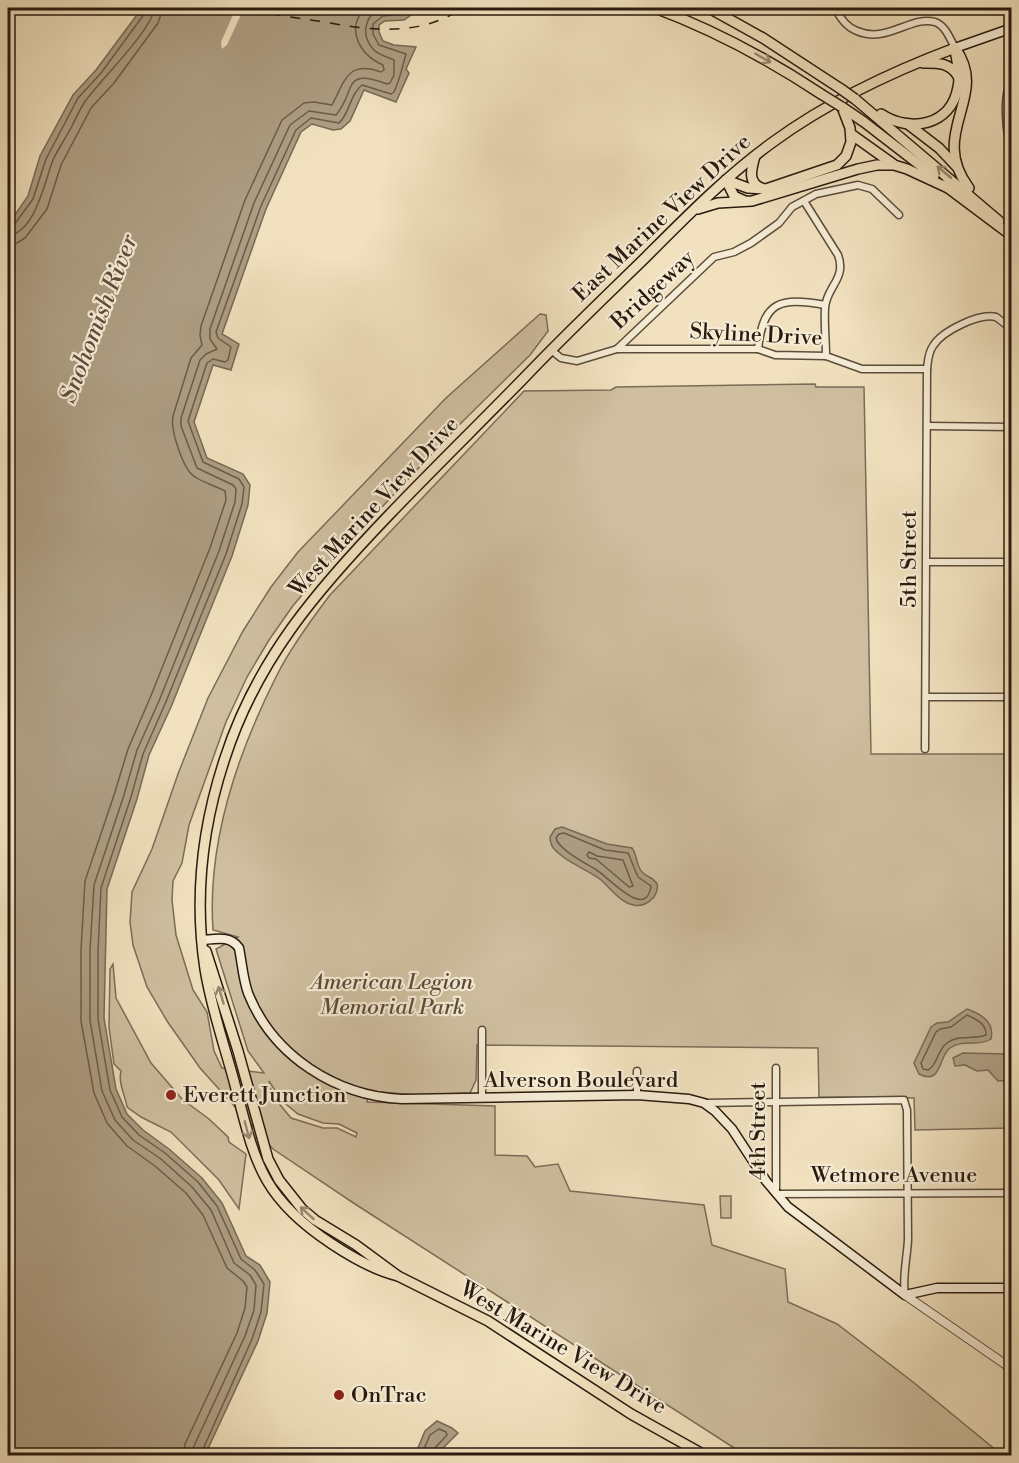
<svg xmlns="http://www.w3.org/2000/svg" width="1019" height="1463" font-family="'Libre Bodoni',serif">
  <style>
    .green { fill: #cfbfa0; stroke: #7c6c58; stroke-width: 1.5; fill-rule: evenodd }
    .water { fill: #ad9d82; stroke: #786954; stroke-width: 1.5 }
    .pier { fill: #f1e1be }
    .lines { fill: none; stroke-linecap: round; stroke-linejoin: round }
    .shore { stroke: #6b5c48; stroke-width: 1.5 }
    .minor-casing { stroke: #5b4c3b; stroke-width: 9 }
    .tertiary-casing { stroke: #5b4c3b; stroke-width: 10 }
    .secondary-casing { stroke: #291a0f; stroke-width: 11 }
    .primary-casing { stroke: #291a0f; stroke-width: 12 }
    .minor { stroke: #f6ecd5; stroke-width: 6 }
    .tertiary { stroke: #f6ecd5; stroke-width: 8 }
    .secondary { stroke: #f6ecd5; stroke-width: 8 }
    .primary { stroke: #f1e1be; stroke-width: 9 }
    .rail { stroke: #291a0f; stroke-width: 1.5; stroke-dasharray: 10 10; stroke-linecap: butt }
    .primary-bridge-casing { stroke: #291a0f; stroke-width: 12; stroke-linecap: butt }
    .primary-bridge { stroke: #f1e1be; stroke-width: 9 }
    .oneway { stroke: #97876f }
    .poi-dot { fill: #8f2418; stroke: #f6ecd5; stroke-width: 2 }
    .labels { text-anchor: middle; dominant-baseline: central; stroke-width: 4.5; stroke-linejoin: round; paint-order: stroke }
    .street-label { font-size: 22px; fill: #291a0f; stroke: #f6ecd5 }
    .park-label { font-size: 22px; font-style: italic; fill: #5b4c3a; stroke: #f6ecd5 }
    .poi-label { font-size: 22px; fill: #291a0f; stroke: #f6ecd5; text-anchor: start }
    .water-label { font-size: 24px; font-style: italic; fill: #5e4e3d; stroke: #f6ecd5 }
  </style>
  <rect width="100%" height="100%" fill="#f1e1be"/>
  <filter id="stains"><feTurbulence type="fractalNoise" baseFrequency=".00333" numOctaves="4"/><feColorMatrix values="0 0 0 0 .2 0 0 0 0 .09 0 0 0 0 .02 0 0 0 .5 -.17"/></filter>
  <radialGradient id="worn" r=".72"><stop offset=".6" stop-color="#630" stop-opacity="0"/><stop offset="1" stop-color="#630" stop-opacity=".3"/></radialGradient>
  <g class="green">
    <path d="M540 314 546 315 548 331 530 355 460 424 321 572 292 607 269 640 247 677 226 722 189 825 182 863 173 881 172 900 176 935 193 990 207 1012 214 1051 222 1068 264 1073 248 1051 216 949 238 937 213 930C207 843 238 752 277 675 291 647 311 620 330 595L524 391 611 390 616 387 815 384 816 387H864L871 754H1011V1128L915 1130 914 1098 819 1097 818 1048 477 1045 476 1080 470 1093 415 1095 370 1091 367 1102 495 1106V1155L527 1156 535 1167 558 1164 570 1191 704 1205 712 1245 785 1269 788 1302 837 1324 913 1382 1002 1455H1011H745L355 1204 273 1149 200 1068 167 1021 147 987 133 945 130 922 132 892 152 849 178 774 208 698 243 631 271 587 298 552 446 398ZM269 1081 281 1100 298 1114 323 1123 339 1124 357 1133 356 1137 337 1128H323L291 1118 272 1095Z"/>
    <path d="M113 964 116 998 151 1063 182 1099 209 1119 228 1137 229 1142 246 1154 239 1209 219 1180 171 1132 141 1117 127 1107C125 1094 118 1084 121 1071L114 1064 109 1027 110 969Z"/>
    <path d="M720 1196H731V1218H721Z"/>
  </g>
  <g class="water">
    <path d="M142 8H421L404 20 385 21 379 25V32L383 41 394 45 416 47 406 69 409 73 396 102 364 90 350 121 341 129 333 130 312 124 301 132 266 209 222 334 239 344 231 370 213 365 194 422 207 458 243 474 250 485 248 505 232 556 171 707 149 755 137 799 107 889 104 1018 116 1089 127 1114 143 1130 169 1149 202 1178 222 1203 246 1256 260 1265 270 1282 267 1313 258 1341 205 1455 8 1456V225L28 196 40 156 73 95 96 70Z"/>
    <path d="M562 827 607 844 632 848C637 855 636 862 640 869 644 877 654 877 657 884 659 889 656 893 654 897 649 903 641 907 634 905 621 903 610 888 601 880 587 869 567 863 555 850 551 846 550 842 550 837L555 829Z"/>
    <path d="M967 1009C981 1014 995 1022 991 1039 979 1047 962 1039 950 1048 938 1057 942 1086 919 1074L914 1063 931 1027 937 1023 948 1022Z"/>
    <path d="M963 1053 1007 1054 1011 1060V1080L998 1081 988 1070 977 1071 965 1065 955 1066 953 1058Z"/>
    <path d="M437 1421 452 1428 458 1433 436 1455H415L425 1431Z"/>
  </g>
  <path class="pier" d="M236 8H244L227 45 222 49 221 42Z"/>
  <g class="lines">
    <g class="shore">
      <path d="M8 227 14 225 33 199 46 159 78 98 101 73 145 13 146 8"/>
      <path d="M8 235C35 234 45 180 53 160 58 149 65 139 71 128 75 120 79 111 84 103 97 83 153 30 154 8"/>
      <path d="M8 244 17 243 25 238 47 209 61 165 91 108 114 83 158 23 163 8"/>
      <path d="M564 833 605 850 628 853 638 877 651 886C646 922 607 875 595 869 585 863 558 849 556 838L559 834Z"/>
      <path d="M589 852 597 856 623 860 633 886 629 887 596 859 589 858 587 855Z"/>
      <path d="M967 1015C976 1019 987 1024 986 1035 973 1040 959 1034 947 1043 937 1050 938 1065 928 1070L923 1069 921 1063 936 1032 940 1029 951 1027Z"/>
      <path d="M183 1456 185 1444 237 1333 245 1308 247 1287 243 1281 227 1268 203 1215 186 1193 155 1166 127 1146 107 1123 94 1093 81 1021V950L85 881 115 792 128 749 150 698 210 548 226 500 225 491C216 486 204 483 195 477 183 470 170 429 173 416L191 358 202 345 200 335 201 326 245 200 282 120 304 103 314 102 332 105C345 81 347 60 381 72L384 70 383 65C360 55 345 29 365 8"/>
      <path d="M192 1456 193 1448 245 1336 254 1310 256 1285 250 1275 234 1263 211 1210 192 1187 161 1159 133 1140 115 1120 102 1091 90 1020V950L94 885 124 795 137 750 159 701 219 551 235 502 236 489 233 485 197 468 181 426V418L200 360 206 354 217 349 210 339V329L254 203 290 125 309 111 336 115C357 91 341 67 387 84L390 83 394 75V60C388 57 378 55 373 49 360 34 365 12 385 8"/>
      <path d="M200 1456 252 1339 261 1312 264 1284 255 1270 241 1259 217 1206 198 1182 165 1153 139 1135 122 1117 110 1090 98 1019V951L101 888 131 797 143 754 165 704 226 554 242 504 244 487 239 479 203 462 188 421 207 363 213 359 225 362 228 360 231 347 218 338 216 332 261 206 296 130 311 118 339 123C350 113 350 94 362 85L391 94 394 92C400 79 402 68 406 54L379 45 373 34V24L383 16 402 14 412 8"/>
      <path d="M421 1456 430 1435 439 1429 446 1432 447 1435 433 1450 432 1456"/>
    </g>
    <defs>
      <g id="minor">
        <path d="M835 8C840 18 846 27 857 31 887 44 911 15 935 22 946 26 950 39 955 48"/>
        <path d="M1012 81C1002 94 1006 135 1012 150"/>
        <path d="M804 201 838 255C847 279 826 287 825 308 824 324 826 340 826 356"/>
        <path d="M617 349H758L775 355 826 356 862 369H927"/>
        <path d="M758 349C763 301 780 297 825 305"/>
        <path d="M551 350 561 358 577 361 617 349 714 257 734 252 751 243 779 223 792 207 816 194 858 185 872 189 899 215"/>
        <path d="M928 426 1012 427"/>
        <path d="M927 562H1012"/>
        <path d="M926 697H1012"/>
        <path d="M1009 697 1010 427"/>
        <path d="M925 749 927 369C928 361 928 353 933 346 942 331 979 313 996 317L1012 329"/>
        <path d="M776 1068V1194L1012 1193"/>
        <path d="M637 1071V1095"/>
        <path d="M482 1097V1030"/>
        <path d="M705 1103 904 1100 907 1110C907 1153 908 1197 908 1240 907 1258 902 1279 905 1295"/>
      </g>
      <path id="tertiary" d="M905 1295 1012 1369"/>
      <g id="secondary">
        <path d="M955 48 1012 28"/>
        <path d="M202 940C216 939 230 935 239 948 242 963 243 979 248 993 273 1056 336 1096 402 1099L637 1095 689 1099 704 1103 715 1111 732 1129 766 1181 788 1207 905 1295 937 1288H1012"/>
      </g>
      <g id="primary">
        <path d="M655 8C714 30 768 59 821 94"/>
        <path d="M709 8 763 38 841 89"/>
        <path d="M955 48C991 97 927 132 969 188"/>
        <path d="M923 63C937 63 949 62 958 76"/>
        <path d="M855 99 999 221"/>
        <path d="M842 107 864 122 934 176"/>
        <path d="M881 114C910 133 951 126 958 87 961 76 957 62 955 50"/>
        <path d="M909 125 939 148 956 166"/>
        <path d="M851 134 893 164"/>
        <path d="M755 156C751 170 747 184 764 189"/>
        <path d="M726 180 748 188 766 189 837 165 846 156 851 142 850 128 842 107"/>
        <path d="M726 180 734 196 745 201"/>
        <path d="M944 185 1012 236"/>
        <path d="M698 209 718 203 752 201 858 169 877 165H894L907 169 948 188"/>
        <path d="M206 951 238 1051 268 1159 279 1180 302 1209 315 1220 356 1245 398 1276 488 1321 631 1414 706 1456"/>
        <path d="M398 1276C374 1270 353 1258 332 1244 259 1196 255 1160 234 1081 224 1044 211 1007 205 969 194 897 202 827 225 758 257 659 318 589 389 515 433 469 478 425 522 380 562 338 604 298 645 258 686 217 726 176 773 142 829 101 891 72 955 48"/>
      </g>
    </defs>
    <use href="#minor" class="minor-casing"/>
    <use href="#tertiary" class="tertiary-casing"/>
    <use href="#secondary" class="secondary-casing"/>
    <use href="#primary" class="primary-casing"/>
    <use href="#minor" class="minor"/>
    <use href="#tertiary" class="tertiary"/>
    <use href="#secondary" class="secondary"/>
    <use href="#primary" class="primary"/>
    <path class="rail" d="M231 8C260 12 289 17 318 21 369 30 417 38 463 8"/>
    <defs>
      <g id="primary-bridge">
        <path d="M841 89 855 99"/>
        <path d="M821 94 842 107"/>
      </g>
    </defs>
    <use href="#primary-bridge" class="primary-bridge-casing"/>
    <use href="#primary-bridge" class="primary-bridge"/>
  </g>
  <defs><path id="oneway-shaft" d="M-6 0H5M1.5-3L5.5 0L1.5 3" fill="none" stroke-width="1.6" stroke-linecap="round" stroke-linejoin="round" transform="scale(1.5)"/></defs>
  <g class="oneway">
    <use href="#oneway-shaft" transform="translate(763 58) rotate(30)"/>
    <use href="#oneway-shaft" transform="translate(944 172) rotate(-140)"/>
    <use href="#oneway-shaft" transform="translate(221 995) rotate(-107)"/>
    <use href="#oneway-shaft" transform="translate(247 1130) rotate(75)"/>
    <use href="#oneway-shaft" transform="translate(307 1213) rotate(-138)"/>
  </g>
  <g class="poi-dot">
    <circle cx="171" cy="1095" r="6"/>
    <circle cx="339" cy="1395" r="6"/>
  </g>
  <g class="labels">
    <g class="street-label">
      <text transform="translate(662 218) rotate(-43)">East Marine View Drive</text>
      <text transform="translate(653 290) rotate(-43)">Bridgeway</text>
      <text transform="translate(756 335) rotate(3)">Skyline Drive</text>
      <text transform="translate(374 507) rotate(-47)">West Marine View Drive</text>
      <text transform="translate(909 559) rotate(-90)">5th Street</text>
      <text x="581" y="1080">Alverson Boulevard</text>
      <text transform="translate(758 1131) rotate(-90)">4th Street</text>
      <text x="894" y="1175">Wetmore Avenue</text>
      <text transform="translate(563 1348) rotate(31)">West Marine View Drive</text>
    </g>
    <g class="park-label">
      <text x="392" y="982">American Legion<tspan x="392" dy="25">Memorial Park</tspan></text>
    </g>
    <g class="poi-label">
      <text x="183" y="1095">Everett Junction</text>
      <text x="351" y="1395">OnTrac</text>
    </g>
    <g class="water-label">
      <text transform="translate(99 319) rotate(-69)">Snohomish River</text>
    </g>
  </g>
  <rect width="1019" height="1463" fill="none" stroke="#f1e1be" stroke-width="30"/>
  <rect x="9" y="9" width="1001" height="1445" fill="none" stroke="#291a0f" stroke-width="3"/>
  <rect x="15" y="15" width="989" height="1433" fill="none" stroke="#291a0f" stroke-width="1.5"/>
  <rect width="100%" height="100%" filter="url(#stains)"/>
  <rect width="100%" height="100%" fill="url(#worn)"/>
</svg>
